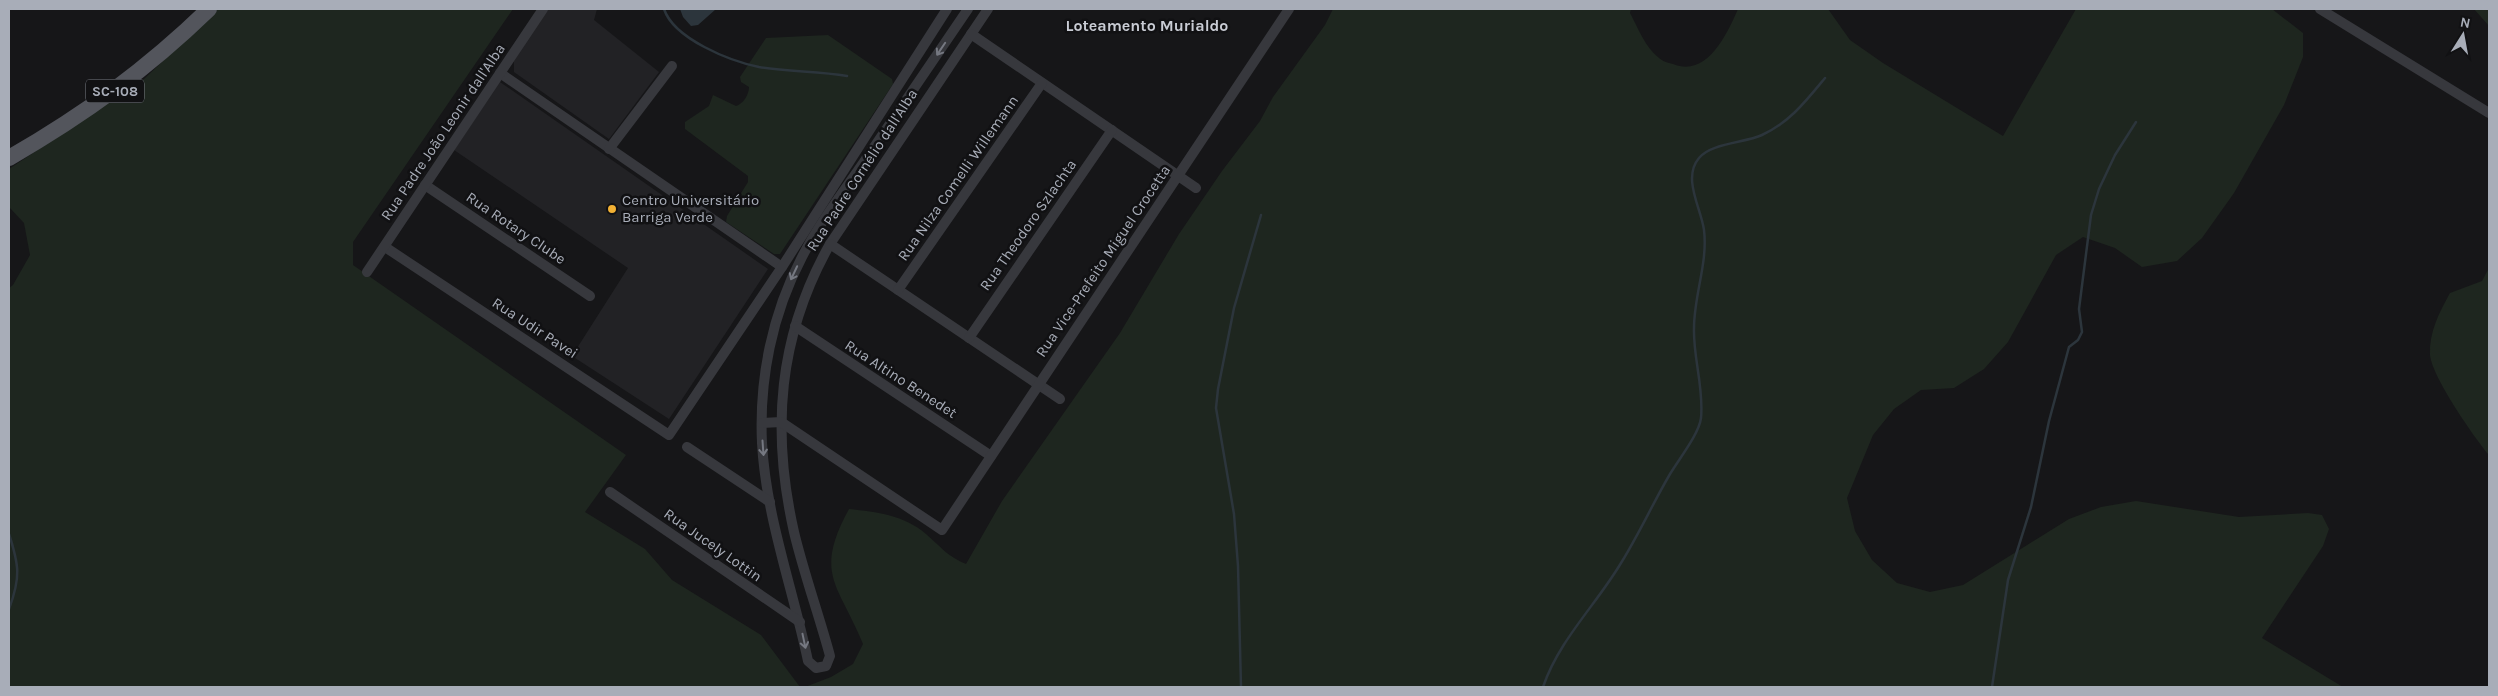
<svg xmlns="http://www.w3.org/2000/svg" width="2498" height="696" font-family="Karla,sans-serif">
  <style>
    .built { fill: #222225 }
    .green { fill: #1e261f }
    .water { fill: #2c353c }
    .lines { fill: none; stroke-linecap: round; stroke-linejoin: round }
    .stream { stroke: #2c353c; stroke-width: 2.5 }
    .street { stroke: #37383d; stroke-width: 10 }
    .primary { stroke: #53555c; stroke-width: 16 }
    .oneway { stroke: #757881 }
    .poi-dot { fill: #f2b134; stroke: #111113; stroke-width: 2 }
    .labels { text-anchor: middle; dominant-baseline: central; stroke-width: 5; stroke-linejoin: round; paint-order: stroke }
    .shield { fill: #111113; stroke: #7b7e86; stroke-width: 1 }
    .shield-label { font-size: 14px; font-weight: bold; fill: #a8adb8 }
    .street-label { font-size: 15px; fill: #a8adb8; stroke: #111113 }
    .poi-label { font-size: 15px; fill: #a8adb8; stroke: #111113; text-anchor: start }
    .neighbourhood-label { font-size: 16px; font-weight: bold; fill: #c9ccd4; stroke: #111113 }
  </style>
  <rect width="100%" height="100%" fill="#161618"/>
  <g class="built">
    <path d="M547 9H597L594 20 659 72 609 139 514 72V61Z"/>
    <path d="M500 82 768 269 669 419 572 356 628 268 454 150Z"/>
  </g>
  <g class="green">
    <path d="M218 9H513L353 242V265L626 455 585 512 645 549 672 580 761 635 800 687H9V288L13 285 30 255 24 223 9 207V169L144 79Z"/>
    <path d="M1333 9H1631L1630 13C1638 28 1645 47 1659 58 1662 61 1668 63 1673 64 1707 78 1727 34 1738 9H1828L1850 40 1883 63 2003 136 2076 9H2272L2303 33V57L2284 105 2234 193 2202 238 2177 261 2142 267 2115 248 2083 237 2056 255 2008 342 1984 369 1954 388 1921 390 1894 409 1873 435 1847 498 1855 531 1872 560 1897 583 1930 592 1963 585 2069 519 2101 507 2136 501 2239 517 2308 513 2322 515 2329 529 2323 546 2262 638 2343 687H805L831 677 853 664 863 644C839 584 813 575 849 509 877 512 904 515 926 534 941 547 947 556 966 564L1002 501 1120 333 1179 234 1222 171 1260 121 1273 97 1325 25Z"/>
    <path d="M2474 9H2489V26Z"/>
    <path d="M828 35 892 79 893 84 780 254H774L726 222 727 216 748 182V176L685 129V122L709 106 713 95 736 106C743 104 749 95 749 87L741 82 740 77 766 38Z"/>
    <path d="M2489 268V455C2474 437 2432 377 2430 355 2429 332 2439 313 2450 293L2482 281Z"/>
  </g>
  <path class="water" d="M680 9H716L698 25 691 26 683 17Z"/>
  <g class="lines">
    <g class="stream">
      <path d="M664 9C674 39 730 61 759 67 788 72 818 71 847 76"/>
      <path d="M9 534C19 565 21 577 9 609"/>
      <path d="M1241 687 1238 566 1234 514 1216 408 1218 389 1234 308 1261 215"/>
      <path d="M1543 687C1559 640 1596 605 1621 563 1639 534 1653 503 1670 474 1679 459 1699 434 1701 418 1704 387 1693 358 1694 328 1694 295 1708 263 1704 230 1701 208 1682 178 1699 158 1711 143 1745 143 1762 135 1790 122 1806 101 1825 78"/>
      <path d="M1992 687 2008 580 2031 507 2049 421 2069 347 2078 340 2082 332 2079 309 2091 215 2099 189 2115 155 2136 122"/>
    </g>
    <g class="street">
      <path d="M968 9C935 57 903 105 870 153 847 187 821 220 802 257 772 314 759 379 762 443 766 517 793 589 808 661L816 668 826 666 830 656C819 615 804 574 794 532 771 430 778 336 830 244L988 9"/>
      <path d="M2320 9 2489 113"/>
      <path d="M971 34 1196 188"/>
      <path d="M500 73 782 267"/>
      <path d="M609 149 672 66"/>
      <path d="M425 185 590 296"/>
      <path d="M830 244 1060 399"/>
      <path d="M385 247 669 435 782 267 947 9"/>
      <path d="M367 272 543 9"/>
      <path d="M898 290 1042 83"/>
      <path d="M795 326 991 456"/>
      <path d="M969 338 1112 130"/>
      <path d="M762 423 781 422 942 530 1289 9"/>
      <path d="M687 447 770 502"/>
      <path d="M610 492 800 622"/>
    </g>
    <path class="primary" d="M9 158C85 114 146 70 209 9"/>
  </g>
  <defs><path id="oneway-shaft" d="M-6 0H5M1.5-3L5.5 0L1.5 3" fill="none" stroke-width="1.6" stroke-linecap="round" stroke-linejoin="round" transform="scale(1.25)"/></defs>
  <g class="oneway">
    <use href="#oneway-shaft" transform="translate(941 49) rotate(124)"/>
    <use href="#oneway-shaft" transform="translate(794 273) rotate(115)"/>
    <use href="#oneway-shaft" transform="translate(763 448) rotate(86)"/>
    <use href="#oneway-shaft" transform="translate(804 641) rotate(78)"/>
  </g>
  <circle class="poi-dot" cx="612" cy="209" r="5"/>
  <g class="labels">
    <rect class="shield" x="86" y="79.5" width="58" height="23" rx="4"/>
    <g class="shield-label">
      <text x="115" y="91">SC-108</text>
    </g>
    <g class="street-label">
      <text transform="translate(443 132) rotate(-56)">Rua Padre João Leonir dall'Alba</text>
      <text transform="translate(862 170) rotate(-57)">Rua Padre Cornélio dall'Alba</text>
      <text transform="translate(958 178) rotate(-55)">Rua Nilza Comelli Willemann</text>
      <text transform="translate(1028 225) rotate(-55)">Rua Theodoro Szlachta</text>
      <text transform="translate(516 228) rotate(34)">Rua Rotary Clube</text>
      <text transform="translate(1103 261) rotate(-56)">Rua Vice-Prefeito Miguel Crocetta</text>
      <text transform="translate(535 328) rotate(33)">Rua Udir Pavei</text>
      <text transform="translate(901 379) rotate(33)">Rua Altino Benedet</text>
      <text transform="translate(713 545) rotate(35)">Rua Jucely Lottin</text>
    </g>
    <g class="poi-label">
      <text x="622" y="200">Centro Universitário<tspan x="622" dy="17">Barriga Verde</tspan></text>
    </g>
    <g class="neighbourhood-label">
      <text x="1147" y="25">Loteamento Murialdo</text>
    </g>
  </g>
  <rect width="2498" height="696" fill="none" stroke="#a8adb8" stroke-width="20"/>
  <g transform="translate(2463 35) rotate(11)" stroke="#111113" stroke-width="4" paint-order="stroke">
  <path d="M0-4L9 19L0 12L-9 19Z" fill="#a8adb8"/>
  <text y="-8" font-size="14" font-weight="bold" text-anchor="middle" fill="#a8adb8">N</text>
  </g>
</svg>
